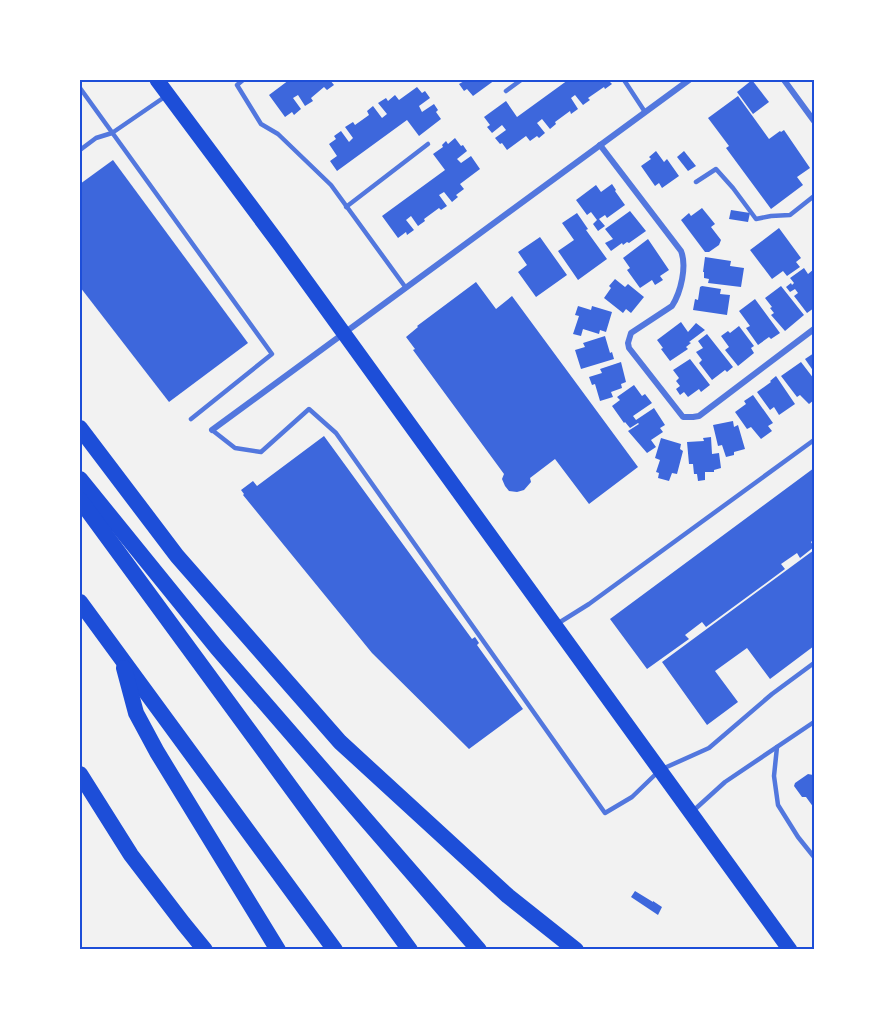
<svg xmlns="http://www.w3.org/2000/svg" width="894" height="1029" font-family="'Fira Sans',sans-serif">
  <style>
    .building { fill: #3d67dc }
    .lines { fill: none; stroke-linecap: round; stroke-linejoin: round }
    .service { stroke: #5277de; stroke-width: 4.5 }
    .minor { stroke: #5277de; stroke-width: 6 }
    .primary { stroke: #1d4ed8; stroke-width: 15 }
    .motorway { stroke: #1d4ed8; stroke-width: 16 }
    .neatline { fill: none; stroke: #1d4ed8; stroke-width: 2 }
  </style>
  <rect width="100%" height="100%" fill="#f2f2f2"/>
  <g class="building">
    <path d="M289 80H330L334 85 327 90 324 87 311 98 313 101 305 106 298 95 293 98 301 109 294 115 292 112 285 117 269 95Z"/>
    <path d="M466 80H495L473 96 467 89 464 91 459 84Z"/>
    <path d="M568 80H608L612 84 605 89 604 87 588 98 590 100 583 105 575 95 571 98 578 109 571 114 570 111 555 122 556 124 550 129 542 119 537 123 545 133 539 138 537 136 530 141 526 136 507 150 502 143 500 144 495 138 506 130 502 125 492 133 487 127 490 125 484 117 506 101 517 117Z"/>
    <path d="M752 80 769 102 753 114 737 92Z"/>
    <path d="M417 87 422 93 425 91 430 98 419 106 422 112 434 104 438 110 436 112 441 119 419 136 407 120 337 171 330 161 337 156 329 144 336 139 334 136 341 131 349 142 353 138 345 127 353 122 355 125 369 115 367 111 373 106 382 118 387 114 378 103 386 98 388 101 395 95 399 100Z"/>
    <path d="M738 96 769 139 780 131 781 132 784 130 810 168 797 177 803 185 771 209 726 148 729 146 708 118Z"/>
    <path d="M455 138 461 146 463 145 467 151 457 159 461 163 471 156 480 169 460 184 464 189 456 195 458 197 452 202 444 192 439 195 447 206 441 210 439 208 424 219 425 221 418 226 411 216 406 220 414 230 407 235 406 232 398 238 382 216 445 170 433 154 443 147 442 145 446 141 448 144Z"/>
    <path d="M656 151 664 162 667 159 679 176 662 188 659 183 655 186 641 166 651 159 649 157Z"/>
    <path d="M684 151 696 166 688 171 677 157Z"/>
    <path d="M113 160 248 343 169 402 80 287V184Z"/>
    <path d="M612 184 616 190 615 191 625 205 607 218 605 215 599 219 605 226 598 231 593 224 597 220 591 212 587 215 576 200 596 185 601 192Z"/>
    <path d="M702 208 715 224 711 227 721 240 719 245 709 252H705L681 220 689 213 691 216Z"/>
    <path d="M731 210 750 213 748 222 729 219Z"/>
    <path d="M630 211 646 231 629 243 627 242 623 245 622 243 611 251 605 243 613 239 605 229Z"/>
    <path d="M577 213 588 229 586 230 607 259 578 280 558 251 574 240 562 223Z"/>
    <path d="M779 228 801 258 796 262 800 267 787 276 783 271 772 279 750 250Z"/>
    <path d="M540 237 567 275 536 297 518 272 527 265 518 252Z"/>
    <path d="M648 239 669 270 660 276 663 280 655 285 652 280 640 288 627 270 630 268 623 258Z"/>
    <path d="M705 257 731 261 730 266 744 268 741 287 708 283 709 279 704 278V272H703Z"/>
    <path d="M804 268 808 274 814 269V308L807 313 794 296 798 293 795 289 790 292 786 287 791 283 792 285 794 283 790 278Z"/>
    <path d="M615 279 625 287 628 284 644 297 631 313 626 309 623 313 604 298 611 288 609 286Z"/>
    <path d="M476 282 496 309 512 296 638 467 589 504 555 459 530 478 531 482 524 490 517 492 509 491 505 486 502 479 504 474 413 350 415 349 406 337 418 327 417 326Z"/>
    <path d="M702 286 721 289 720 294 730 295 727 315 693 310 695 299 698 300 700 287Z"/>
    <path d="M781 286 804 315 785 331 771 315 774 313 770 308 772 307 765 298Z"/>
    <path d="M755 299 780 333 771 339 769 337 758 345 746 328 750 326 739 311Z"/>
    <path d="M578 306 591 310 592 306 612 312 606 332 600 330 599 334 583 329 581 336 573 334 579 316 575 315Z"/>
    <path d="M681 322 688 332 696 323 705 330 689 342 691 343 686 347 688 349 670 361 661 349 663 348 657 340Z"/>
    <path d="M739 326 754 346 751 348 754 353 738 366 725 350 729 347 721 336 728 331 730 333Z"/>
    <path d="M707 334 733 367 727 372 725 370 712 380 699 363 702 360 696 352 703 348 698 341Z"/>
    <path d="M605 336 610 353 612 352 614 359 581 369 575 350 585 347 583 343Z"/>
    <path d="M814 353V372L805 359Z"/>
    <path d="M690 359 710 385 701 392 699 389 688 397 684 392 680 395 676 389 680 386 676 381 679 378 673 370Z"/>
    <path d="M621 362 626 382 621 384 622 388 611 392 613 397 600 401 595 384 592 385 589 377 602 373 600 369Z"/>
    <path d="M801 362 814 379V400L809 404 800 395 797 397 781 376Z"/>
    <path d="M776 376 795 404 779 415 774 407 770 410 757 392 771 382 770 381Z"/>
    <path d="M634 385 642 396 645 394 652 403 633 416 636 420 654 408 665 425 660 428 663 432 651 440 656 447 647 453 628 431 639 424 638 423 630 428 625 422 624 423 612 406 620 400 617 397Z"/>
    <path d="M753 395 773 423 768 426 772 431 761 439 751 427 747 429 735 412 746 404 744 401Z"/>
    <path d="M733 421 734 427 738 425 745 449 734 452V455L726 457 722 445 718 446 713 425Z"/>
    <path d="M324 436 472 639 475 637 479 643 477 645 523 709 469 749 372 653 243 495 244 494 241 490 253 481 257 486Z"/>
    <path d="M711 437 712 454 719 453 721 468 714 470V472H705V480L698 481 697 474H694L693 464H689L687 442 704 441 703 438Z"/>
    <path d="M661 438 681 444 680 449 683 451 677 474 672 473 669 481 658 478 659 473 656 472 660 460 655 458Z"/>
    <path d="M814 468V539L811 542 814 547 800 558 797 553 781 564 785 569 706 627 702 622 685 635 689 639 647 669 610 619Z"/>
    <path d="M814 550V646L770 679 747 648 715 671 738 702 707 725 662 662Z"/>
    <path d="M814 773V808L806 797H802L794 786 795 783 808 774 813 775Z"/>
    <path d="M635 891 653 902V901L662 907 658 915 631 897Z"/>
  </g>
  <g class="lines">
    <g class="service">
      <path d="M243 80 237 85 261 124 278 134 331 185 406 288"/>
      <path d="M624 80 645 112"/>
      <path d="M80 88 272 354 191 419"/>
      <path d="M506 91 521 80"/>
      <path d="M80 150 96 138 112 133 166 96"/>
      <path d="M696 182 716 169 733 188 756 219 771 216 790 215 814 196"/>
      <path d="M346 207 428 144"/>
      <path d="M212 430 235 448 261 452 309 409 336 433 605 813 632 797 660 770 709 748 772 694 814 663"/>
      <path d="M557 624 589 604 814 440"/>
      <path d="M777 747 774 776 778 805 798 837 814 857"/>
      <path d="M693 811 725 782 814 722"/>
    </g>
    <g class="minor">
      <path d="M784 80 814 121"/>
      <path d="M600 145 681 251C687 266 681 292 672 306L631 333 628 343 629 348 683 417H693L699 416 814 329"/>
      <path d="M212 430 689 80"/>
    </g>
    <path class="primary" d="M157 80 280 245 790 950"/>
    <g class="motorway">
      <path d="M80 428 177 556 340 742 508 896 576 950"/>
      <path d="M80 479 217 648 479 950"/>
      <path d="M80 500 410 950"/>
      <path d="M80 602 335 950"/>
      <path d="M124 668 136 713 157 752 278 950"/>
      <path d="M80 774 131 855 183 923 205 950"/>
    </g>
  </g>
  <rect width="894" height="1029" fill="none" stroke="#ffffff" stroke-width="162"/>
  <rect x="81" y="81" width="732" height="867" class="neatline"/>
</svg>
